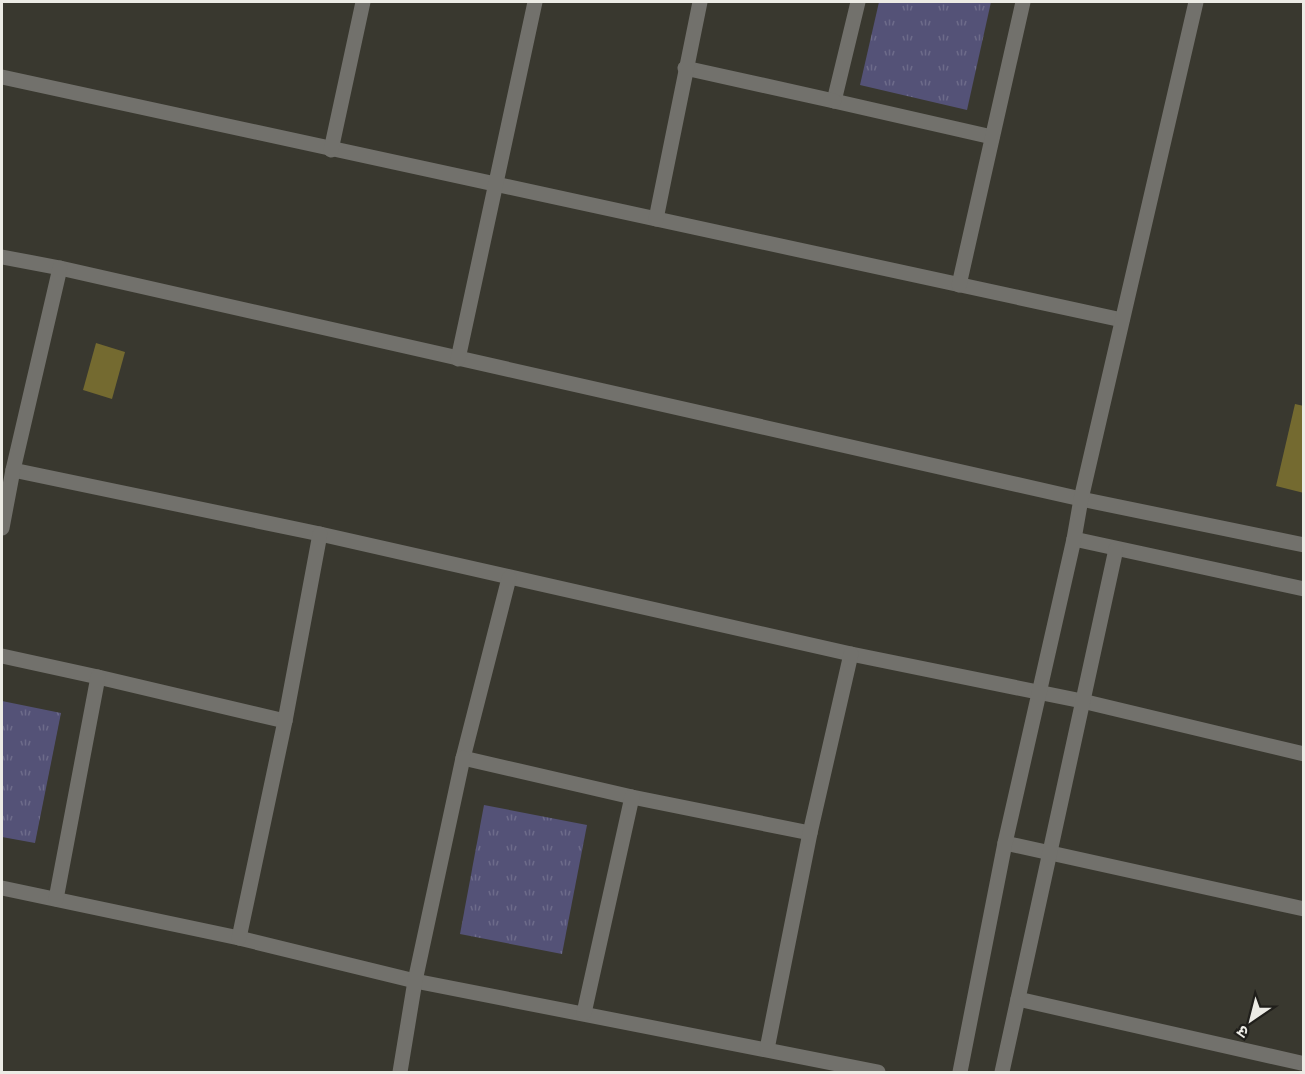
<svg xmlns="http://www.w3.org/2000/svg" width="1305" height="1074" font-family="'Varela Round','Noto Sans Devanagari',sans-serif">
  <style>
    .park { fill: url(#park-tufts) }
    .building { fill: #746a30 }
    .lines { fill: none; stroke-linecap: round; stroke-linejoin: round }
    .minor { stroke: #72716c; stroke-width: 15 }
  </style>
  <defs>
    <pattern id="park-tufts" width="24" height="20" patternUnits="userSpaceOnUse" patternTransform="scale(1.5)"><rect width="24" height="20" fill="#545277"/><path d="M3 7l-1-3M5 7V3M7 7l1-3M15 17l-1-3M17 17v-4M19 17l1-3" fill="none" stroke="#6d6b8a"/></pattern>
  </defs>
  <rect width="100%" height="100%" fill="#39382f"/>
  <g class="park">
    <path d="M879 2H991L967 110 860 85Z"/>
    <path d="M2 701 61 713 35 843 2 837Z"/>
    <path d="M484 805 587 825 562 954 460 934Z"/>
  </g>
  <g class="building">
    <path d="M96 343 125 352 112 399 83 390Z"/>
    <path d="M1295 404 1304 406V493L1276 486Z"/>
  </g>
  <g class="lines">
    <g class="minor">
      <path d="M858 2 834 101 992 137"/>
      <path d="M685 68 834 101"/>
      <path d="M2 77 1122 320"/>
      <path d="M331 150 363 2"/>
      <path d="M656 219 700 2"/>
      <path d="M2 257 60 268 1081 499 1304 545"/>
      <path d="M959 285 1023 2"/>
      <path d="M458 359 535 2"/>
      <path d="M13 470 320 534 851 654 1082 701 1304 754"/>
      <path d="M2 528 13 470 60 268"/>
      <path d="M1074 539 1304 589"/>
      <path d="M509 578 463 758 632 797 810 833"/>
      <path d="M2 656 98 677 285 721"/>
      <path d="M1005 843 1304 909"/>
      <path d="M2 888 239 938 415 981 878 1072"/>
      <path d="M56 899 98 677"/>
      <path d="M239 938 285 721 320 534"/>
      <path d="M1018 999 1301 1063"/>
      <path d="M584 1013 632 797"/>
      <path d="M767 1049 810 833 851 654"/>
      <path d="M400 1072 415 981 463 758"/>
      <path d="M960 1072 1005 843 1074 539 1081 499 1196 2"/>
      <path d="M1002 1072 1116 549"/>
    </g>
  </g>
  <rect width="1305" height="1074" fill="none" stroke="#ecebe5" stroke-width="6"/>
  <g transform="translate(1251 1020) rotate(215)" stroke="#201f1b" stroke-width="4.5" paint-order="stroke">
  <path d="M0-4.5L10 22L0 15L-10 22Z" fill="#ecebe5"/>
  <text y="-9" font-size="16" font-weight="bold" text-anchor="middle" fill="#ecebe5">उ</text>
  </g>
</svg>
